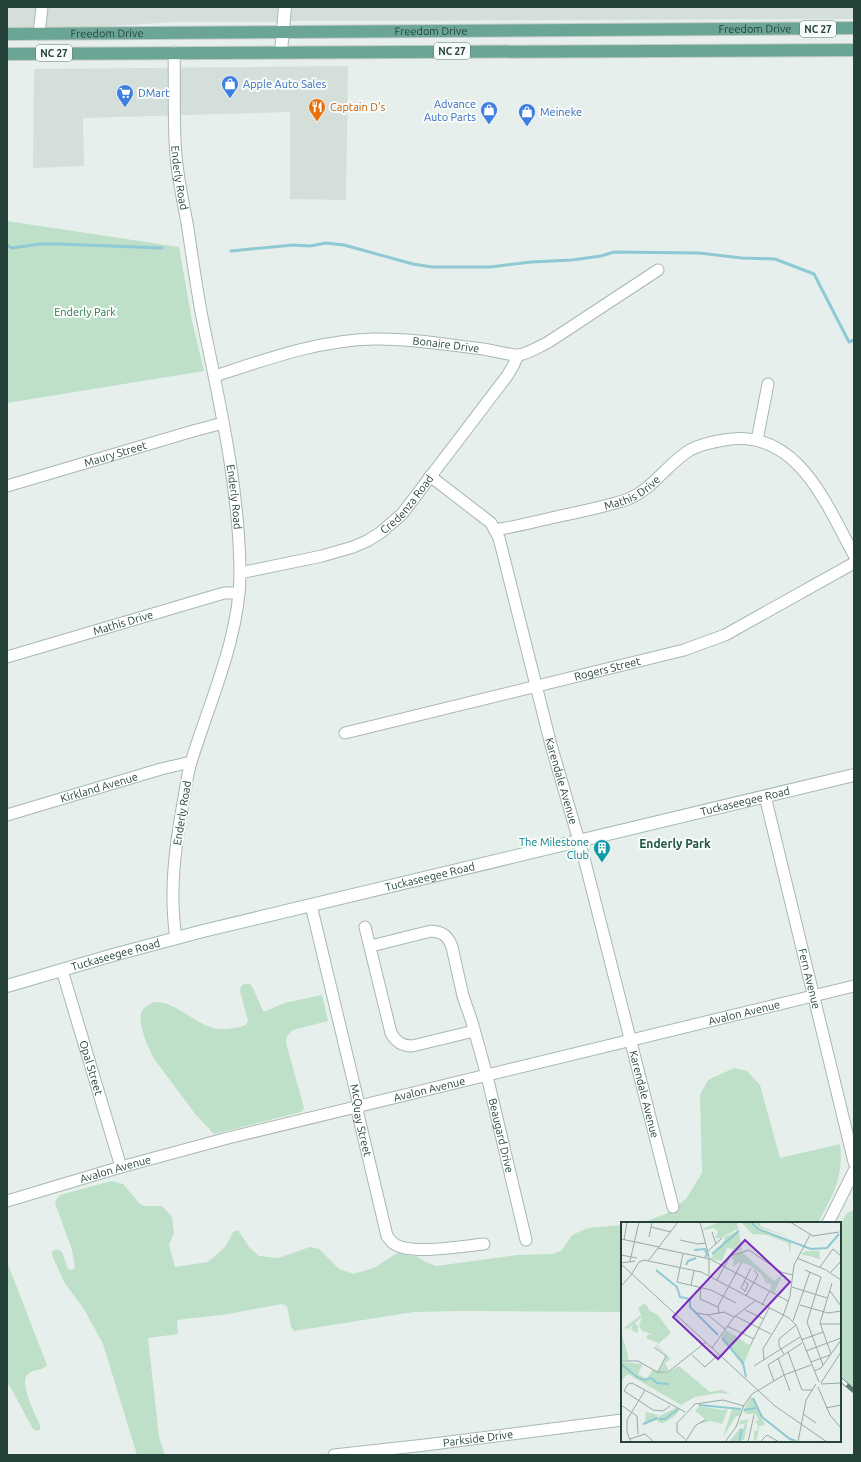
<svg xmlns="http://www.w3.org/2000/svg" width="861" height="1462" font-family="Ubuntu,sans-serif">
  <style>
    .built { fill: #d4dfda }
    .green { fill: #bfe0c8 }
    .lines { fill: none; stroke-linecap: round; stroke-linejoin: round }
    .stream { stroke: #8ec9d4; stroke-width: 3 }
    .street-casing { stroke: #a8b8b2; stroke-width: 13 }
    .secondary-casing { stroke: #a4bbb3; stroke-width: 14 }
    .primary-casing { stroke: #c2cac8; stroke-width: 14 }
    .street { stroke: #fff; stroke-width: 11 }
    .secondary { stroke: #fff; stroke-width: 12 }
    .primary { stroke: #6aa596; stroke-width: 12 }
    .rail-casing { stroke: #5f7d75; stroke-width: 4.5 }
    .rail { stroke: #f7fbf9; stroke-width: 3; stroke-dasharray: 9; stroke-linecap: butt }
    .labels { text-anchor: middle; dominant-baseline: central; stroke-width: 4; stroke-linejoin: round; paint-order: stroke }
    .shield { fill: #f7fbf9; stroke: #637a73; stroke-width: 1 }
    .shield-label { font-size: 10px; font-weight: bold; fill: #24423a }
    .street-label { font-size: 11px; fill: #24423a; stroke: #f7fbf9 }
    .shop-label { font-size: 11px; fill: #366cbe; stroke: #f7fbf9; text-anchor: start }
    .food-label { font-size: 11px; fill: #c56008; stroke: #f7fbf9; text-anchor: start }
    .park-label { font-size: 11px; fill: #2d7a4b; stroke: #f7fbf9 }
    .culture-label { font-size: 11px; fill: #0d838f; stroke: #f7fbf9; text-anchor: end }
    .neighbourhood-label { font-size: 12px; font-weight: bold; fill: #1f5548; stroke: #f7fbf9 }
    .inset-river { fill: none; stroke: #8ec9d4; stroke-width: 2 }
    .inset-road { fill: none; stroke: #98aaa4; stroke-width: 1 }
    .view { fill: #7b2cbf; fill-opacity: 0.15; stroke: #7b2cbf; stroke-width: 2 }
    .inset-edge { fill: none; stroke: #24423a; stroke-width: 2 }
  </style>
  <rect width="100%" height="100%" fill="#e6efeb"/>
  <g class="built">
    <path d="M7 7H283L281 22H173L41 31 7 32Z"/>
    <path d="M287 7H854V19L286 21Z"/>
    <path d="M348 66 346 200 290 199V112L83 118 84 166 33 168 34 69Z"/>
  </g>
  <g class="green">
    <path d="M7 221 179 247 192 321 204 371 7 403Z"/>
    <path d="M244 984H250L253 988 263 1011H266L284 1003 322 995 328 1021 293 1030 287 1036 286 1043 304 1108 301 1112 214 1134 196 1115 155 1060C149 1050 138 1025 141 1014 142 1009 145 1007 149 1005 151 1003 154 1002 157 1002 175 1003 193 1021 210 1027 221 1031 235 1029 246 1025L248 1021 240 991 241 986Z"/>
    <path d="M734 1068 747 1071 760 1085 780 1158 840 1144C844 1177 833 1195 818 1223H641L666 1214 686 1199 702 1173 700 1095 708 1080Z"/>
    <path d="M111 1181 123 1184 139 1203 144 1206H162L172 1217 174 1233 169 1245 175 1267 208 1262 226 1246 233 1232 238 1230 249 1247 259 1256 278 1258 310 1247 319 1249 339 1269 353 1274 374 1268 397 1253 418 1257 425 1262 436 1266 517 1255 552 1254 561 1251 572 1235 588 1228 622 1225V1312L459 1311 414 1312 294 1331 291 1327 287 1306 282 1304 228 1314 177 1320 178 1334 148 1338 159 1437 165 1455H137L103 1344 84 1309 64 1282 52 1255V1251L57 1249 62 1252 68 1269 72 1270 75 1267 72 1250 55 1203 56 1200 60 1195Z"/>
    <path d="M854 1210V1388L840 1375V1226C843 1219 845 1212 854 1210Z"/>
    <path d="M7 1266 9 1267 47 1365C42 1371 33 1369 28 1374 18 1383 36 1415 40 1425V1430L37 1431 33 1429 7 1381Z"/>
  </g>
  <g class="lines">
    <g class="stream">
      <path d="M7 245 12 248 40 244H60L162 248"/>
      <path d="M231 251 293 245 310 246 326 243 344 245 413 264 432 267H490L531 262 572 260 601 256 614 252 699 253 742 258 775 259 814 274 849 342 854 340"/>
    </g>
    <defs>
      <g id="street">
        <path d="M39 34 42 7"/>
        <path id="s1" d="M174 52C175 87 173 122 176 156 178 179 183 201 187 223 192 254 196 286 202 317 219 401 239 485 240 571 241 633 210 701 192 759 187 773 186 789 183 803 175 848 169 893 176 938"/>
        <path id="s2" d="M215 376C267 359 319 340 374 339 409 338 449 345 483 349 490 350 514 356 519 355 529 353 538 347 547 343L658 270"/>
        <path d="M757 440 768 384"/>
        <path id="s3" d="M430 476 491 523 499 538 551 745 584 858 673 1207"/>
        <path id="s4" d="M7 486 193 431 223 423"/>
        <path id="s5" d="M495 530C514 527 533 522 551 518 570 514 589 510 608 505 614 503 622 502 628 499 653 489 667 464 690 450 701 444 712 442 724 440 797 427 826 504 854 555"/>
        <path id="s6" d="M240 573 322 556 353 547 367 541 380 533 402 514 507 376 513 366 518 355"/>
        <path id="s7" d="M7 657 224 593H239"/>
        <path id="s8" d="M345 733 684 650 725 635 854 563"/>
        <path id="s9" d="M765 796 854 1162"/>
        <path id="s10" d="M7 815 161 769 191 762"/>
        <path id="s11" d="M311 905 358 1101V1114L387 1236C389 1238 391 1242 393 1243 409 1256 463 1246 484 1244"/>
        <path d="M365 927 391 1033C396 1042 402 1046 412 1046L474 1031"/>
        <path id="s12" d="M371 946 431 931C443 932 448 936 452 947L463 996 472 1022 487 1076 526 1240"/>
        <path id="s13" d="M62 970 121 1167"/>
        <path id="s14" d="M7 1201 121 1167 228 1138 854 986"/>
        <path d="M828 1223 854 1171"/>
        <path id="s15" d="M334 1455 425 1445 622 1420"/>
      </g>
      <g id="secondary">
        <path d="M281 52 285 7"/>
        <path id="s16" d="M7 986 113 955 203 931 854 775"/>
      </g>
      <g id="primary">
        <path id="s17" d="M7 34 854 28"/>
        <path d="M7 54 854 50"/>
      </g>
    </defs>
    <use href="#street" class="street-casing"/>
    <use href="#secondary" class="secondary-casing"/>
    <use href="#primary" class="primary-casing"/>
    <use href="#street" class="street"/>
    <use href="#secondary" class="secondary"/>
    <use href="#primary" class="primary"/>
    <defs>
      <path id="rail" d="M840 1379 854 1391"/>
    </defs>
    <use href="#rail" class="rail-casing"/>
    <use href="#rail" class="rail"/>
  </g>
  <defs>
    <symbol id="shop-pin" viewBox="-11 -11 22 30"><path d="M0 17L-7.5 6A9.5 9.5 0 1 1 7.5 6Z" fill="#3f7fe0" stroke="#f7fbf9"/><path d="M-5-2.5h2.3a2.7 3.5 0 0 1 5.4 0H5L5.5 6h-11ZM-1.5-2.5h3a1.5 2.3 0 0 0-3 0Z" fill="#fff"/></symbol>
    <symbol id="supermarket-pin" viewBox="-11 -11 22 30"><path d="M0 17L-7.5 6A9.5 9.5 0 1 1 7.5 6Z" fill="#3f7fe0" stroke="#f7fbf9"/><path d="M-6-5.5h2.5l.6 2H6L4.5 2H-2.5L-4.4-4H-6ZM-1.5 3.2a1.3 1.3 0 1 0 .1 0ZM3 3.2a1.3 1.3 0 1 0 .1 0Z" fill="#fff"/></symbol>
    <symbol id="restaurant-pin" viewBox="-11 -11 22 30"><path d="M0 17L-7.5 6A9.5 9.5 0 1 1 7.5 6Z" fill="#e8710a" stroke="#f7fbf9"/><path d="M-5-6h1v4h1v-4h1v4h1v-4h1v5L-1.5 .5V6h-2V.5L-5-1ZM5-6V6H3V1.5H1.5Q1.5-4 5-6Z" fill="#fff"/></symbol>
    <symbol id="building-pin" viewBox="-11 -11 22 30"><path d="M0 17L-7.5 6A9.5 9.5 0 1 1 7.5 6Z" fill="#0f9aa8" stroke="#f7fbf9"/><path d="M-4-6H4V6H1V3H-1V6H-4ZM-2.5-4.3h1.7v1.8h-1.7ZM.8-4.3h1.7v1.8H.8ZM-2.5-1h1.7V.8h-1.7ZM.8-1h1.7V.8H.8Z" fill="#fff"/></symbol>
  </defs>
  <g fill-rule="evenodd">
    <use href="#shop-pin" x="220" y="74" width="20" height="27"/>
    <use href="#supermarket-pin" x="115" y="83" width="20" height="27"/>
    <use href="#restaurant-pin" x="307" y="97" width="20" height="27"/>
    <use href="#shop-pin" x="479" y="100" width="20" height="27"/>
    <use href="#shop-pin" x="517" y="102" width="20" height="27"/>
    <use href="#building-pin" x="592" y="838" width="20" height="27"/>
  </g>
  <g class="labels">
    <g class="shield">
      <rect x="800" y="21" width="36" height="16" rx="3"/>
      <rect x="434" y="43" width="36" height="16" rx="3"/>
      <rect x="36" y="45" width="36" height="16" rx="3"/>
    </g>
    <g class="shield-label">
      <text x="818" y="29">NC 27</text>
      <text x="452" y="51">NC 27</text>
      <text x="54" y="53">NC 27</text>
    </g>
    <g class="street-label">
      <text stroke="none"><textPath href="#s17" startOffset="748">Freedom Drive</textPath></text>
      <text stroke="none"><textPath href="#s17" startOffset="424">Freedom Drive</textPath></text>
      <text stroke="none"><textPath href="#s17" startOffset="100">Freedom Drive</textPath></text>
      <text stroke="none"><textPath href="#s1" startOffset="126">Enderly Road</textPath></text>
      <text stroke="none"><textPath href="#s2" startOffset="236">Bonaire Drive</textPath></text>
      <text stroke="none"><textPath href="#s4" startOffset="113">Maury Street</textPath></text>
      <text stroke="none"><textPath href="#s5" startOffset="143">Mathis Drive</textPath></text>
      <text stroke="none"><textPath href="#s1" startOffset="450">Enderly Road</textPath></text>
      <text stroke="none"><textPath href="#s6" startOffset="186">Credenza Road</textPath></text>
      <text stroke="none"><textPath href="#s7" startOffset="121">Mathis Drive</textPath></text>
      <text stroke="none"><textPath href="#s8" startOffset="270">Rogers Street</textPath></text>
      <text stroke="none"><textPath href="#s3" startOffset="345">Karendale Avenue</textPath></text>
      <text stroke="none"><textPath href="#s10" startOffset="96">Kirkland Avenue</textPath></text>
      <text stroke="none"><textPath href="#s16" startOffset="761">Tuckaseegee Road</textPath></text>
      <text transform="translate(182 813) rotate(-81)">Enderly Road</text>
      <text stroke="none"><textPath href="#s16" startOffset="437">Tuckaseegee Road</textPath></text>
      <text stroke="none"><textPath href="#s16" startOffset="113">Tuckaseegee Road</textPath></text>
      <text stroke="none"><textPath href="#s9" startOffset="188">Fern Avenue</textPath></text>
      <text stroke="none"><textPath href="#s14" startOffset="761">Avalon Avenue</textPath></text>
      <text stroke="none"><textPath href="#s13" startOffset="102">Opal Street</textPath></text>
      <text stroke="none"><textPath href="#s14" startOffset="437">Avalon Avenue</textPath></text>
      <text stroke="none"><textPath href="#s3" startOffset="669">Karendale Avenue</textPath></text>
      <text stroke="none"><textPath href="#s11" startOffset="221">McQuay Street</textPath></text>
      <text stroke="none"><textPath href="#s12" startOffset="285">Beaugard Drive</textPath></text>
      <text stroke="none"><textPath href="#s14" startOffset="113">Avalon Avenue</textPath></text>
      <text stroke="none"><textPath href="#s15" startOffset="145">Parkside Drive</textPath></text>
    </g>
    <g class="shop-label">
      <text x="243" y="84">Apple Auto Sales</text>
      <text x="138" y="93">DMart</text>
      <text x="476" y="104" text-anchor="end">Advance<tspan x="476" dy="13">Auto Parts</tspan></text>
      <text x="540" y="112">Meineke</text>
    </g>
    <g class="food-label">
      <text x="330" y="107">Captain D's</text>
    </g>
    <g class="park-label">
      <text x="85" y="312">Enderly Park</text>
    </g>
    <g class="culture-label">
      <text x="589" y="842">The Milestone<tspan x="589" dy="13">Club</tspan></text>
    </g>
    <g class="neighbourhood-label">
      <text x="675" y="843">Enderly Park</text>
    </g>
  </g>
  <g transform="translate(621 1222)">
    <rect width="220" height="220" fill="#e6efeb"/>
    <path d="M82 0 83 6 99 0H116V7L100 16H94L97 10 93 6 83 8V12ZM116 0 121 28 112 32V27L106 26 101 39 90 37 93 29 96 30 104 17 102 16 116 9ZM120 0H131L137 6 170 20 169 32 167 21 146 13 131 12ZM133 0H140L139 4 173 17 137 5ZM185 29H198L199 37 180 32ZM121 30 153 59 162 52 153 71 149 69 150 62 145 61 141 53 130 44 120 40 111 45 113 38 109 36ZM24 81 29 89 37 93 50 111 36 123 50 137 44 141 48 149H38L45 136 44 132 35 124 37 121 25 116 27 112 31 114 30 112 21 109 18 104 21 95 14 101 17 104V111L10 108 12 102 8 107 3 106 20 93 17 86ZM105 108 130 124 122 144 100 115ZM0 110 7 133V138H0ZM0 140 22 142 17 152 25 157 32 148 46 151 58 144 89 170 101 168 110 172 98 171 74 175 60 183 7 152 0 159ZM130 174 144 203 138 204 136 217 133 219V209H136L137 203 134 199 138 198 134 192H126L122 189ZM78 184 102 188 107 187 101 202 90 199 78 202 84 197 74 189ZM57 185 59 187 54 194 43 201 36 200 38 194ZM111 187 120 188 119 194H115L102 215ZM25 190 37 193 35 197 24 203 23 209ZM127 197 123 218 108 220 119 206 122 207 124 201 118 203 119 199Z" fill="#bfe0c8"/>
    <path class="inset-river" d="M130 0 137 7 190 27 206 26 218 12M73 28 84 27 86 33 84 35M91 32 118 9M65 43 67 39 75 36M35 48 56 65 59 75 69 77V85L97 113M101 116 122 141 125 155M0 142 16 155 23 158 30 156 36 161 48 162M132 176 141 195 169 217 175 219M78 183 120 187M123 188 135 186M38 197H44L57 187M22 202 37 196M118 220 121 207"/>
    <path class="inset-road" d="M79 0 88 35V53M169 0 192 14 218 10M30 5 50 10M91 10 95 22M28 15 31 0M0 17 38 25M3 18 6 0M59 18 77 22 84 21M37 26 89 37 167 79M87 29 101 16M62 32 56 60 90 68 115 81M0 33 16 36M109 34 128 28 160 50 172 53M176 36 205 48 220 58M9 39 18 0M27 39 57 0M0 41 14 39M0 42 154 184 206 220M199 45 212 27 220 34M184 48 200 55 186 100 202 143M210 50 220 39M10 53 18 40 23 38 80 50 168 96 175 103 198 160M96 58 112 29M123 59 127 62 124 70M70 63 73 49M0 64 10 53M80 65 79 77 97 85M171 65 206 76M124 69 120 66 130 46M209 69 220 84M125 74 137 53 133 48M141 83 148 70M179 83 207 91 220 89M124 88 143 97M76 91 87 93 104 107M98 91 97 84 121 40M87 93 103 90 113 95M114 94 150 112M172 99 189 50M199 102H220M106 104 133 117M180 118 202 110M129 124 148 86M33 125 45 134 37 150M91 126 113 95 134 79M185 129 220 116M167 130 181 168H192M163 132 158 124V117L175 103M210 132 199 101 211 61M71 133 84 145 97 133M157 136 169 169M143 138 142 127 162 94 169 74 173 43 189 13M0 139H17L36 150H47L85 120M190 140 209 133M133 144 179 115M193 149 200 146 220 118M153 159 147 143 181 121M200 161 220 130M200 162 220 161M197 165 209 193 220 206M3 169 7 162 11 161 64 190M3 169 32 188 42 189 49 184M0 183 16 194 17 212M205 186 220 183M182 192 195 201M9 217 24 212 33 220M64 217 56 210V201L74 182 102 178 123 184M10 220 6 210V198L24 168M64 220 75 203 84 198M104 220 115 205 123 183 131 172 163 153 190 143M127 220 133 193M139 220 146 213 158 220M177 220 185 178 195 162"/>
    <path class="view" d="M124 18 169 60 97 137 52 95Z"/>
    <rect width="220" height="220" class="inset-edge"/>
  </g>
  <rect width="861" height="1462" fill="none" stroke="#24423a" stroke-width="16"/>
</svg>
